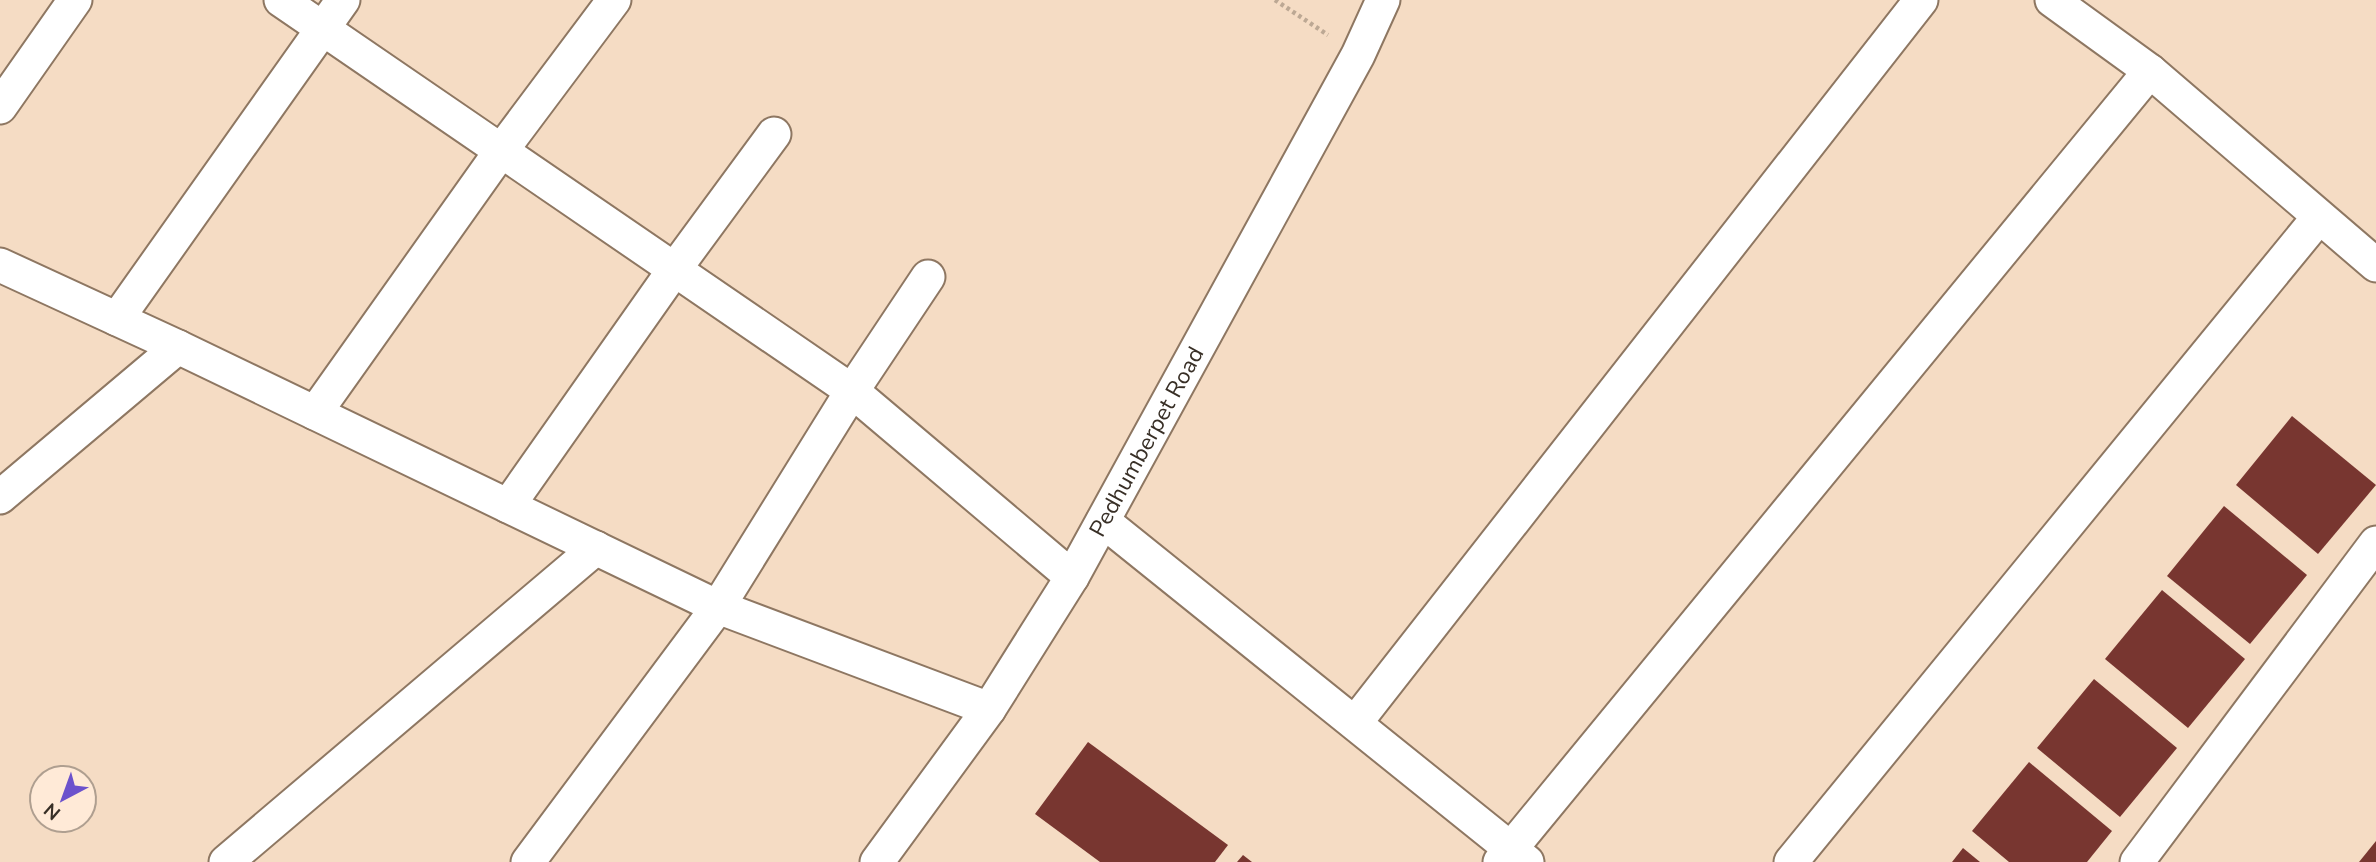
<svg xmlns="http://www.w3.org/2000/svg" width="2376" height="862" font-family="'Nunito Sans',sans-serif">
  <style>
    .building { fill: #783630 }
    .lines { fill: none; stroke-linecap: round; stroke-linejoin: round }
    .minor-casing { stroke: #8e7762; stroke-width: 37 }
    .path { stroke: #bca894; stroke-width: 4.5; stroke-dasharray: 3.5 3.5; stroke-linecap: butt }
    .minor { stroke: #fff; stroke-width: 33 }
    .labels { text-anchor: middle; dominant-baseline: central; stroke-width: 7; stroke-linejoin: round; paint-order: stroke }
    .street-label { font-size: 23px; fill: #382f26; stroke: #ffead7 }
  </style>
  <rect width="100%" height="100%" fill="#f5dcc4"/>
  <g class="building">
    <path d="M2292 416 2376 485 2318 554 2236 485Z"/>
    <path d="M2224 506 2307 575 2250 644 2167 576Z"/>
    <path d="M2162 590 2245 659 2188 728 2105 659Z"/>
    <path d="M2094 679 2177 748 2120 817 2037 748Z"/>
    <path d="M1088 742 1228 845 1215 862H1100L1035 814Z"/>
    <path d="M2029 762 2112 831 2087 862H2009L1972 831Z"/>
    <path d="M2376 841V862H2359Z"/>
    <path d="M1963 848 1980 862H1952Z"/>
    <path d="M1243 855 1252 862H1237Z"/>
  </g>
  <g class="lines">
    <defs>
      <g id="minor">
        <path d="M281 0 852 391 1072 577"/>
        <path d="M2052 0 2150 71 2376 265"/>
        <path d="M0 107 75 0"/>
        <path d="M0 265 178 347 718 607 989 709"/>
        <path d="M117 319 343 0"/>
        <path d="M315 413 501 151 614 0"/>
        <path d="M0 497 178 347"/>
        <path d="M508 506 674 270 774 134"/>
        <path d="M1103 521 1527 862"/>
        <path d="M1355 723 1921 0"/>
        <path d="M226 862 596 548"/>
        <path d="M528 862 718 607 852 391 928 277"/>
        <path id="s1" d="M877 862 989 709 1072 577 1358 55 1383 0"/>
        <path d="M1500 862 2150 71"/>
        <path d="M1791 862 2319 217"/>
        <path d="M2137 862 2376 543"/>
      </g>
    </defs>
    <use href="#minor" class="minor-casing"/>
    <path class="path" d="M1275 0 1328 35"/>
    <use href="#minor" class="minor"/>
  </g>
  <g class="labels">
    <g class="street-label">
      <text stroke="none"><textPath href="#s1" startOffset="500">Pedhumberpet Road</textPath></text>
    </g>
  </g>
  <g transform="translate(63 799) rotate(221)"><circle r="33" fill="#ffead7" stroke="#af9f90" stroke-width="2"/>
  <path d="M0-5L12 26L0 18L-12 26Z" fill="#6c52cc"/>
  <text y="-10" font-size="19" font-weight="bold" text-anchor="middle" fill="#382f26">N</text>
  </g>
</svg>
